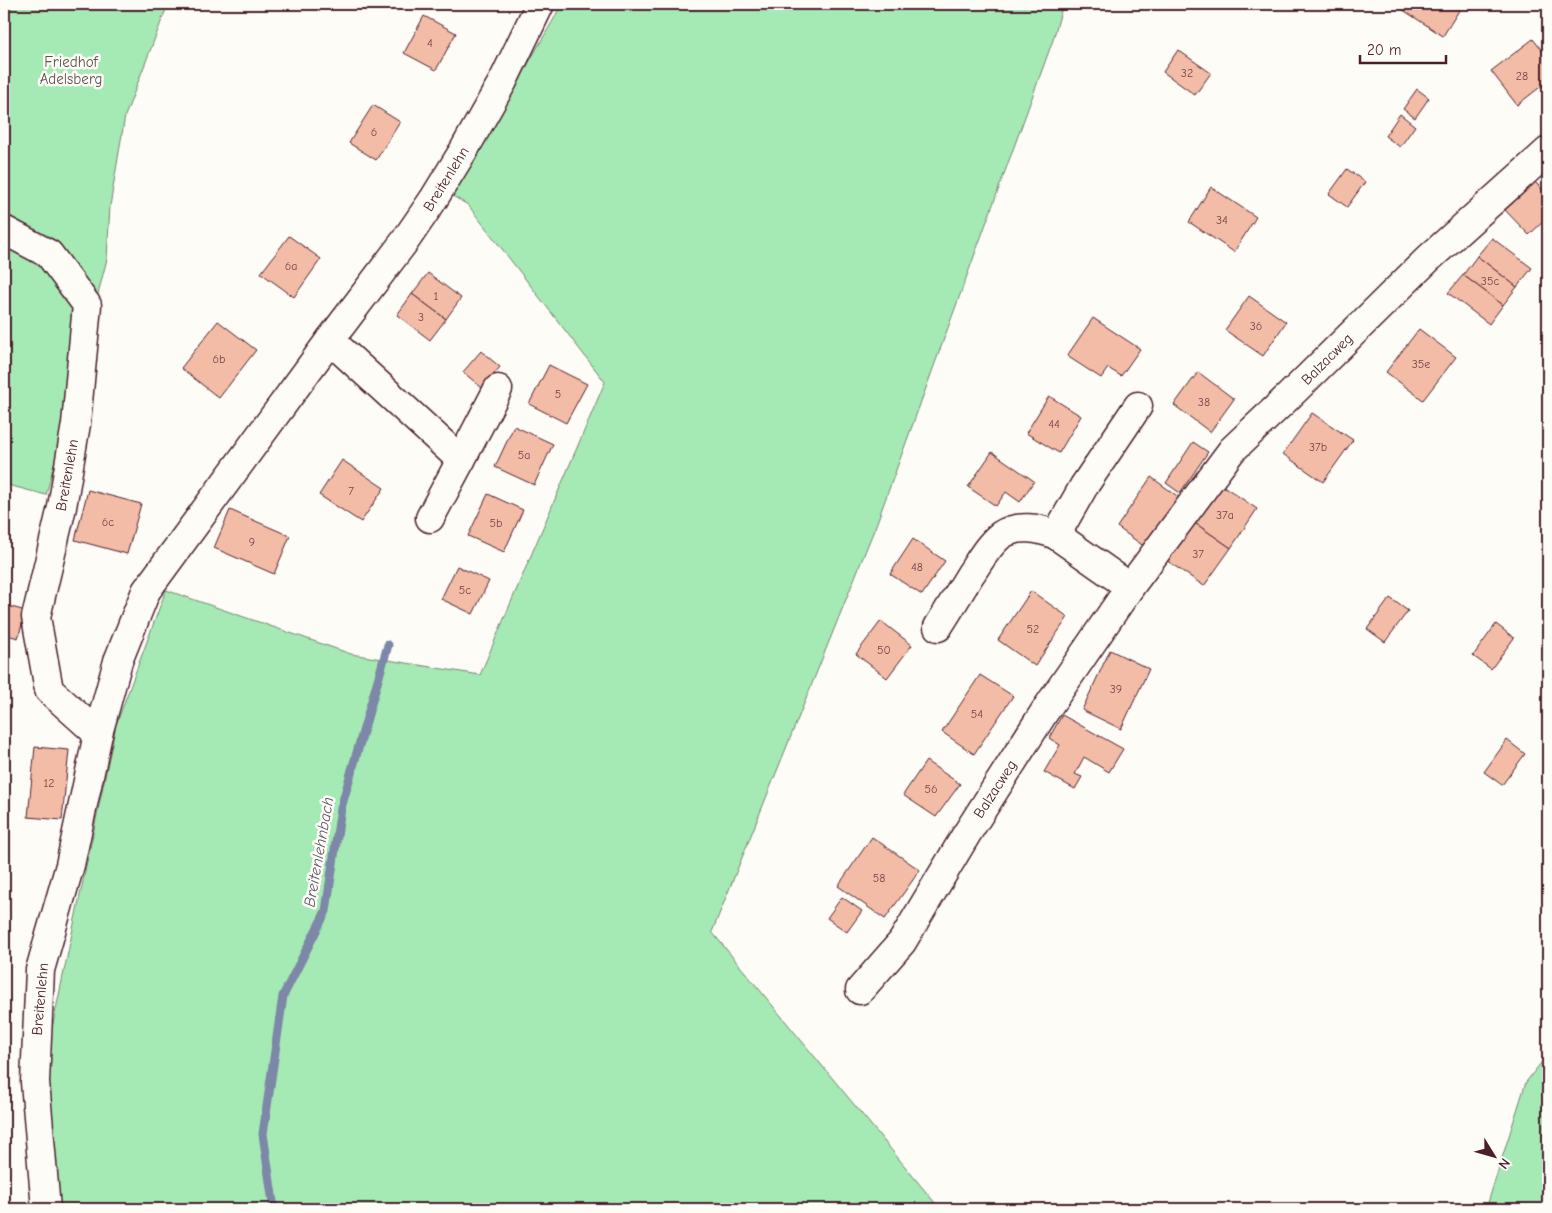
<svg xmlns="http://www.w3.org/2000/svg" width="1552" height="1213" font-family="'Comic Neue',sans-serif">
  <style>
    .green { fill: #a5e9b4; stroke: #788470 }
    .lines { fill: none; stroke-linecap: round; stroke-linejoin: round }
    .stream { stroke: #7d87a7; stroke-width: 9 }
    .building { fill: #f3bca7; stroke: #4a1f2b }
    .minor-casing { stroke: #4a1f2b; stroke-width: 31 }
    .minor { stroke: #fdfcf7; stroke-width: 28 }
    .labels { text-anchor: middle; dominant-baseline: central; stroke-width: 5; stroke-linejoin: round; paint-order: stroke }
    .number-label { font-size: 12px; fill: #74464a }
    .park-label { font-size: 15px; fill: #61524d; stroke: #fdfcf7 }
    .street-label { font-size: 15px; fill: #4a1f2b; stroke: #fdfcf7 }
    .water-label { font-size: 16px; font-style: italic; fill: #645369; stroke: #fdfcf7 }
  </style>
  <rect width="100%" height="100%" fill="#fdfcf7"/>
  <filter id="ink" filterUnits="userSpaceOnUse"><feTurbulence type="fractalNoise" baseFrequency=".02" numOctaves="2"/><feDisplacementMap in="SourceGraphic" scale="10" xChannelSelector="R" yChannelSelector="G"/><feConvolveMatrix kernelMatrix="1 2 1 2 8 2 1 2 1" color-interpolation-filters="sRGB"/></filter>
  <g filter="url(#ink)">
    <g class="green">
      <path d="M4 4H168L125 116 110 206 107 259 46 495 4 484Z"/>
      <path d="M561 4H1063L1053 40 876 525 712 932 940 1209H57L44 1066 116 725 166 590 351 654 480 675 605 382 468 205 449 194 478 151 555 17Z"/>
      <path d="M1548 1054V1209H1486L1526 1082Z"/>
    </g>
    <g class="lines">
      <path class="stream" d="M274 1209 263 1134 283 996 326 911 341 808 388 645"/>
    </g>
    <g class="building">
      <path d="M1394 4H1463L1443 36Z"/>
      <path d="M424 16 456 33 436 70 404 53Z"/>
      <path d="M1533 39 1548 58V81L1517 105 1491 71Z"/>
      <path d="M1178 50 1211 73 1195 95 1163 72Z"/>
      <path d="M1417 89 1429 98 1415 118 1403 109Z"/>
      <path d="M373 105 400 122 376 160 349 143Z"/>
      <path d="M1400 114 1415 126 1400 147 1385 136Z"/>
      <path d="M1347 169 1365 182 1347 207 1329 194Z"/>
      <path d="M1535 182 1548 195V217L1529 235 1505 210Z"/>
      <path d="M1211 187 1256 217 1234 252 1189 222Z"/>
      <path d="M289 236 321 259 294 297 261 273Z"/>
      <path d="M1492 238 1532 268 1517 287 1477 256Z"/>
      <path d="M1477 256 1517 287 1503 305 1463 275Z"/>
      <path d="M428 273 461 298 446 319 412 294Z"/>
      <path d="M1463 275 1503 305 1489 324 1448 293Z"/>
      <path d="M412 294 446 319 430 340 397 315Z"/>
      <path d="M1249 296 1286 322 1263 356 1225 330Z"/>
      <path d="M1093 318 1140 349 1121 376 1108 368 1101 378 1067 356Z"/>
      <path d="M218 321 256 350 219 398 181 368Z"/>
      <path d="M1419 329 1456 357 1423 400 1386 372Z"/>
      <path d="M481 351 500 367 482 388 463 372Z"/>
      <path d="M549 365 587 384 566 423 529 404Z"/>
      <path d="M1198 372 1234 399 1210 432 1174 405Z"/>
      <path d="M1049 396 1081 416 1059 453 1026 433Z"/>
      <path d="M1312 413 1353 440 1323 482 1283 454Z"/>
      <path d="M514 426 553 444 534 485 495 467Z"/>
      <path d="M1193 442 1208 452 1180 493 1166 483Z"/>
      <path d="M992 452 1034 481 1020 502 1006 492 996 506 968 487Z"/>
      <path d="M342 460 384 488 361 522 319 495Z"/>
      <path d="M1151 477 1180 498 1145 547 1117 527Z"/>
      <path d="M1219 483 1257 509 1231 548 1192 521Z"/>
      <path d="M88 490 141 504 127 554 75 540Z"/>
      <path d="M488 494 523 510 504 552 468 536Z"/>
      <path d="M230 510 290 536 274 574 214 548Z"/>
      <path d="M1192 521 1231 548 1204 586 1166 560Z"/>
      <path d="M913 539 945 561 922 595 890 574Z"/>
      <path d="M457 566 489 581 473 614 441 599Z"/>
      <path d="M1031 591 1068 617 1035 666 998 640Z"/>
      <path d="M1390 598 1408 611 1385 642 1367 629Z"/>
      <path d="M4 605 26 611 18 638 4 634Z"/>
      <path d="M881 621 912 645 887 678 856 654Z"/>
      <path d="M1496 624 1514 638 1491 669 1473 656Z"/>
      <path d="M1110 650 1149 669 1121 729 1082 710Z"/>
      <path d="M980 675 1013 696 974 754 942 732Z"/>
      <path d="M1062 715 1123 749 1109 772 1084 757 1075 774 1082 777 1075 789 1044 772 1060 745 1049 738Z"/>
      <path d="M1507 740 1525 754 1502 785 1484 772Z"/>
      <path d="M35 747 69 750 62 820 28 817Z"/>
      <path d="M926 761 960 784 936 817 903 795Z"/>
      <path d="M872 837 920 870 885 919 838 886Z"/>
      <path d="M842 897 862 911 847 932 827 918Z"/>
    </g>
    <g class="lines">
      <defs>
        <g id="minor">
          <path d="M4 230 49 254 87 305 76 424 62 507 36 617 49 690 98 734"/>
          <path d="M330 340 461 460 430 518"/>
          <path d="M461 460 498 389"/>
          <path d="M1130 587 1056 535 1084 486 1138 406"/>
          <path d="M938 627C949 610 959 593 970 575 979 562 988 545 1001 535 1017 524 1040 528 1056 535"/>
          <path d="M860 990 902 942 966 835 1045 711 1130 587 1232 450 1288 397 1428 259 1548 151"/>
          <path d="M46 1209 35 1082 40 970 70 865 98 734 118 661 146 591 330 340 405 241 433 200 465 148 503 81 540 4"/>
        </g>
      </defs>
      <use href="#minor" class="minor-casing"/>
      <use href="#minor" class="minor"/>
    </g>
  </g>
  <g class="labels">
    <g class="number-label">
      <text x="430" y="43">4</text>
      <text x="1187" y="73">32</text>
      <text x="1522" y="76">28</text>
      <text x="374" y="132">6</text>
      <text x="1222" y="220">34</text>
      <text x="291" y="266">6a</text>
      <text x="1490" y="281">35c</text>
      <text x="436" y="296">1</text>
      <text x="421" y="317">3</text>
      <text x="1256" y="326">36</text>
      <text x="219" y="359">6b</text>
      <text x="1421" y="364">35e</text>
      <text x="558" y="394">5</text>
      <text x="1204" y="402">38</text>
      <text x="1054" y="424">44</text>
      <text x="1318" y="447">37b</text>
      <text x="524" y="455">5a</text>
      <text x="351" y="491">7</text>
      <text x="1225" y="515">37a</text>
      <text x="108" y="522">6c</text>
      <text x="496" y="523">5b</text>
      <text x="252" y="542">9</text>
      <text x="1198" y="554">37</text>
      <text x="917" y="567">48</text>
      <text x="465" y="590">5c</text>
      <text x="1033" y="629">52</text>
      <text x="884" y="650">50</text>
      <text x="1116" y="689">39</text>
      <text x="977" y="714">54</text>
      <text x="49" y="783">12</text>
      <text x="931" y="789">56</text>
      <text x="879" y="878">58</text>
    </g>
    <g class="park-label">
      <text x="71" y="62">Friedhof<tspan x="71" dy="17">Adelsberg</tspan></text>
    </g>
    <g class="street-label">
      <text transform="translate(446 179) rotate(-58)">Breitenlehn</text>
      <text transform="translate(1327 359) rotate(-45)">Balzacweg</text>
      <text transform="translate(67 475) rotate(-80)">Breitenlehn</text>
      <text transform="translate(995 789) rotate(-57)">Balzacweg</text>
      <text transform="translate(40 999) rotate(-85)">Breitenlehn</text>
    </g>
    <g class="water-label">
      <text transform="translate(319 852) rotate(-80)">Breitenlehnbach</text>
    </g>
  </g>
  <rect width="1552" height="1213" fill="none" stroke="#fdfcf7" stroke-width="20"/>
  <rect x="10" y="10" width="1532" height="1193" fill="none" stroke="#4a1f2b" stroke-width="2" filter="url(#ink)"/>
  <g transform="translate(1494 1156) rotate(127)" stroke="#fdfcf7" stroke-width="4" paint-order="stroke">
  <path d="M0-4L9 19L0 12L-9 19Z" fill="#4a1f2b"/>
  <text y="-8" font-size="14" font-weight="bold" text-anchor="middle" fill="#4a1f2b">N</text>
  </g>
  <path d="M1360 55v8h86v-8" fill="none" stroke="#4a1f2b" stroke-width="2.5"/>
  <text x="1367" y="55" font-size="15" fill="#4a1f2b" stroke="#fdfcf7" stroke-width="4" paint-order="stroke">20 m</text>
</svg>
